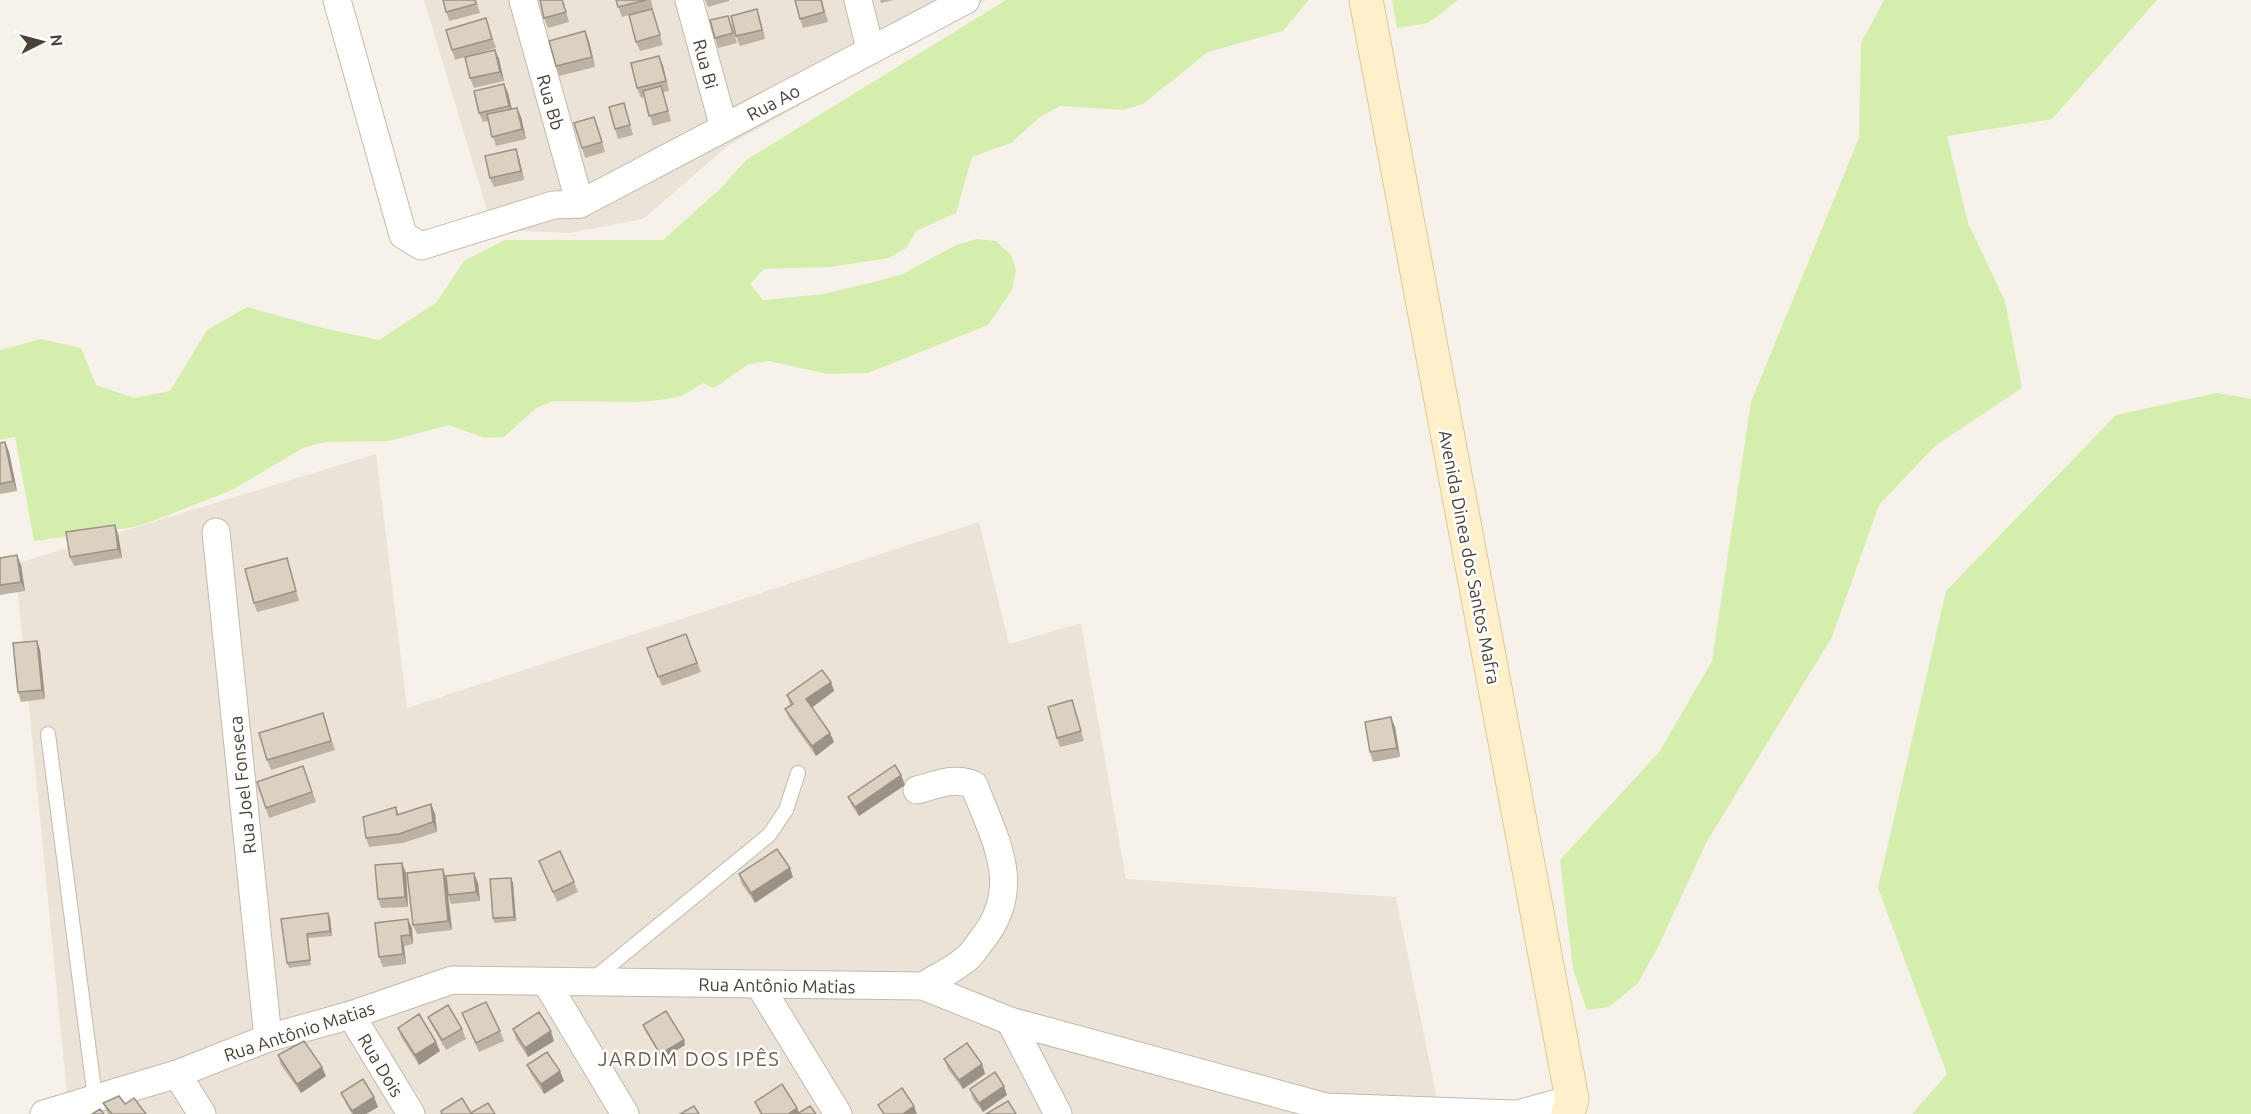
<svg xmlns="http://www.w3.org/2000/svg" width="2251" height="1114" font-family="Ubuntu,sans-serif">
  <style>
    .residential { fill: #ebe3d7 }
    .green { fill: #d5eeae }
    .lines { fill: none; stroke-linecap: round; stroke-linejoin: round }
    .lane-casing { stroke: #c3b9ab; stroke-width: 16 }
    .street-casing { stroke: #c3b9ab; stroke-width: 29 }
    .secondary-casing { stroke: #dec797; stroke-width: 35 }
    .lane { stroke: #fff; stroke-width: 14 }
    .street { stroke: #fff; stroke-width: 27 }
    .secondary { stroke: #ffefcb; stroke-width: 33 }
    .wall { fill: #bdb3a5 }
    .shaded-wall { fill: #9a9286 }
    .building { fill: #dcd0c0; stroke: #9a9286; stroke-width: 1.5 }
    .labels { text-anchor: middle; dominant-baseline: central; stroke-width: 5; stroke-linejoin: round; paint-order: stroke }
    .street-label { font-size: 18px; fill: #4b4236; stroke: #fff }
    .neighbourhood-label { font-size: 20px; letter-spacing: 1.5px; fill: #6f5f4c; stroke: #fff }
  </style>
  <rect width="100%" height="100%" fill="#f6f2ea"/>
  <g class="residential">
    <path d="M424 0H986L729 145 643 219 570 233 493 230Z"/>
    <path d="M376 454 407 708 979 522 1009 644 1081 623 1126 879 1396 897 1440 1114H69L15 564Z"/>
  </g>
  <g class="green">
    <path d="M1006 0H1309L1283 31 1208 52 1143 104 1124 110 1060 106 1040 117 1011 143 972 157 956 213 916 231 906 248 889 258 830 267 764 269 750 284 763 300 823 294 882 280 903 274 956 245 977 239 996 241 1011 255 1016 270 1012 290 988 325 868 373 827 374 769 361 749 364 714 388 703 383 682 396 660 400 639 402 554 401 536 408 504 437 485 438 449 425 389 441 325 442 303 448 232 490 153 521 134 527 34 541 15 437 0 440V350L41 339 81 348 96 385 134 398 170 391 207 330 247 307 323 328 379 340 437 302 464 261 505 240H663L721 188 746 160Z"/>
    <path d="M1392 0H1458L1428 23 1397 28Z"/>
    <path d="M1884 0H2157L2052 119 1947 136 1968 223 2005 301 2022 388 1935 446 1879 505 1832 637 1706 843 1660 943 1638 983 1609 1007 1587 1010 1573 969 1560 860 1660 751 1712 661 1751 402 1859 138 1861 43Z"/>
    <path d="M2217 393 2251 399V1114H1912L1947 1074 1878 888 1946 591 2116 415Z"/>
  </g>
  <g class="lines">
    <defs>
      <g id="lane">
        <path d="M48 734 95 1098"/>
        <path d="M592 980 769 835 786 810 798 773"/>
      </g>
      <g id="street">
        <path d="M337 0 403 235 421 246 553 205 580 204 966 0"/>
        <path d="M523 0 580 204"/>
        <path d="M689 0 724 128"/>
        <path d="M858 0 870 49"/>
        <path d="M216 532 268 1038"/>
        <path d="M917 790C936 785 955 776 974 785 995 841 1025 887 981 941 976 947 972 955 966 959 953 970 937 977 923 986"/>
        <path d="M546 982 625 1114"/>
        <path d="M760 986 838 1114"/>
        <path d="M351 1015 411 1114"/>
        <path d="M1010 1021 1058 1114"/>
        <path d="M177 1074 202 1114"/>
        <path d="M44 1114 177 1074 268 1038 351 1015 452 980 923 986 1010 1021 1326 1107 1513 1114"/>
        <path d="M1518 1114 1572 1099"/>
      </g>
      <path id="secondary" d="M1366 0 1572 1099 1568 1114"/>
    </defs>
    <use href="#lane" class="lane-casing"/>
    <use href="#street" class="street-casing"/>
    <use href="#secondary" class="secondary-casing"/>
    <use href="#lane" class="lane"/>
    <use href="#street" class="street"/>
    <use href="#secondary" class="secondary"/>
  </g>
  <g class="wall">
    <path d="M443 0H476L480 13 449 21Z"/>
    <path d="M563 0 569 22 548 28 544 18Z"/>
    <path d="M616 0H651L653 9H652L663 45 640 51 636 42 635 13 622 17Z"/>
    <path d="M705 0H729V1L708 7Z"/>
    <path d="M822 0 828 22 803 28 800 19Z"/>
    <path d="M880 0H894L881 3Z"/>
    <path d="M757 9 765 39 740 46 736 36Z"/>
    <path d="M486 18 496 48 476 54 495 50 499 59 504 81 474 88 470 78 465 57 455 60 452 50Z"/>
    <path d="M732 25 737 43 718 48 715 38Z"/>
    <path d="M589 41 595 67 559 76 556 66Z"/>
    <path d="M659 56 669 91 663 92 671 121 653 126 644 97 641 98 637 88Z"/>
    <path d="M508 93 512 109 521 117 526 139 496 146 488 121 483 122 479 113Z"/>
    <path d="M624 103 633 135 618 139 615 129Z"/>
    <path d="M598 126 605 152 585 158 582 148Z"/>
    <path d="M516 149 519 158 524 180 494 187 490 178Z"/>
    <path d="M5 442 9 452 17 491 0 494V443Z"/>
    <path d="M115 525 118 534 122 558 74 566 70 557Z"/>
    <path d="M0 558 21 565 25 591 0 595Z"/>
    <path d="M287 558 299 601 257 612 254 603Z"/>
    <path d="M686 634 701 672 662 686 647 648Z"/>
    <path d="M37 641 40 650 45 699 21 702 18 692Z"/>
    <path d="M831 682 834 691 812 707 830 733 834 742 816 756 789 718 785 709 790 705 787 695Z"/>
    <path d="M1075 710 1084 741 1060 747 1057 738Z"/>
    <path d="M326 723 335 750 271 770 267 760Z"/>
    <path d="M1395 727 1400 757 1373 762 1370 752Z"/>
    <path d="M303 766 316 802 269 818 257 782Z"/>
    <path d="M901 775 905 785 859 816 852 806 848 797Z"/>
    <path d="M431 804 435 814 437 832 403 843 369 847 366 838 396 807 399 815Z"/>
    <path d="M539 861 574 882 578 892 557 902Z"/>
    <path d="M443 869 446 879 452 930 417 934 413 925Z"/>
    <path d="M406 873 408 907 381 908 378 899Z"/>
    <path d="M739 874 793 877 755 903 742 884Z"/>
    <path d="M511 878 513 883 516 921 494 923 493 918Z"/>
    <path d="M478 883 480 901 451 904 448 895Z"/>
    <path d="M328 913 330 918 332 936 308 938 311 965 289 968 287 963 281 919Z"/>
    <path d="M375 923 412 928 413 944 404 946 406 964 383 967 379 957Z"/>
    <path d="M462 1013 500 1031 504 1041 479 1052Z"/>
    <path d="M428 1017 462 1029 466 1039 446 1050 432 1026Z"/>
    <path d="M643 1025 685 1045 662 1059 645 1030Z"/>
    <path d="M398 1028 440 1051 419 1065 401 1037Z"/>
    <path d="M513 1029 554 1041 528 1057 516 1039Z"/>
    <path d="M278 1055 326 1076 301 1093 281 1065Z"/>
    <path d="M944 1059 982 1064 985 1074 963 1089 948 1069Z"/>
    <path d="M527 1065 560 1071 564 1081 544 1094 531 1074Z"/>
    <path d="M970 1089 1007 1095 983 1112 973 1099Z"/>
    <path d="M341 1093 378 1107 366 1114H352L345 1102Z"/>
    <path d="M755 1102 797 1108 799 1113 816 1114H760Z"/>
    <path d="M103 1103 125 1104 146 1114H108Z"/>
  </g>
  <g class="shaded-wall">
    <path d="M757 9 760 19 765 39 762 30Z"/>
    <path d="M585 31 589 41 595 67 592 57Z"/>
    <path d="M495 50 499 59 504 81 500 72Z"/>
    <path d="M659 56 663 65 669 91 666 81Z"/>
    <path d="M504 84 508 93 513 115 509 106Z"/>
    <path d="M517 108 521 117 526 139 522 129Z"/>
    <path d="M516 149 519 158 524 180 521 171Z"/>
    <path d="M5 442 9 452 17 491 13 481Z"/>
    <path d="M115 525 118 534 122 558 118 549Z"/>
    <path d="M17 555 21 565 25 591 21 582Z"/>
    <path d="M37 641 40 650 45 699 42 690Z"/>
    <path d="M831 682 834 691 810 709 806 699Z"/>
    <path d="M1391 717 1395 727 1400 757 1397 748Z"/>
    <path d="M830 733 834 742 816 756 812 746Z"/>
    <path d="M901 775 905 785 859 816 855 807Z"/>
    <path d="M431 804 435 814 437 832 433 822Z"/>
    <path d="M402 863 406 873 408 907 405 897Z"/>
    <path d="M790 868 793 877 755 903 751 893Z"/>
    <path d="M443 869 446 879 452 930 448 921Z"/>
    <path d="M474 873 478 883 480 901 476 892Z"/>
    <path d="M511 878 513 883 516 921 514 917Z"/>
    <path d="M328 913 330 918 332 936 330 931Z"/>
    <path d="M408 919 412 928 413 944 410 935Z"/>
    <path d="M401 936 404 946 406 964 403 954Z"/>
    <path d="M551 1031 554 1041 528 1057 525 1048Z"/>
    <path d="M684 1040 685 1045 662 1059 660 1054Z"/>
    <path d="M436 1042 440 1051 419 1065 415 1055Z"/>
    <path d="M982 1064 985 1074 963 1089 959 1080Z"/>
    <path d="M322 1067 326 1076 301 1093 297 1084Z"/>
    <path d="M560 1071 564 1081 544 1094 541 1084Z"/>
    <path d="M1004 1086 1007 1095 983 1112 979 1103Z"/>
    <path d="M374 1097 378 1107 366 1114H353L352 1111Z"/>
    <path d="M914 1106 917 1114H903Z"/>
    <path d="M797 1108 800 1114H788Z"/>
  </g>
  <g class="building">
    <path d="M443 0H475L476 4 446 12Z"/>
    <path d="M540 0H562L566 12 544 18Z"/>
    <path d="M616 0H646L618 7Z"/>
    <path d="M795 0H821L824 12 800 19Z"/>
    <path d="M652 9 660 35 636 42 629 15Z"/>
    <path d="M757 9 762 30 736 36 731 16Z"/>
    <path d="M728 16 733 33 715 38 710 20Z"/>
    <path d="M486 18 492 39 452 50 446 30Z"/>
    <path d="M585 31 592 57 556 66 549 41Z"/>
    <path d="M495 50 500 72 470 78 465 57Z"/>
    <path d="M659 56 666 81 637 88 631 63Z"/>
    <path d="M504 84 509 106 479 113 474 91Z"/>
    <path d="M661 86 668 111 649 116 643 91Z"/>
    <path d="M624 103 630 125 615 129 609 107Z"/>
    <path d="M517 108 522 129 492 137 487 114Z"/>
    <path d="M594 117 602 142 582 148 574 123Z"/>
    <path d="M516 149 521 171 490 178 485 156Z"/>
    <path d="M5 442 13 481 0 484V443Z"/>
    <path d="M115 525 118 549 70 557 66 532Z"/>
    <path d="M17 555 21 582 0 585V558Z"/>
    <path d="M287 558 296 591 254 603 245 569Z"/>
    <path d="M686 634 697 663 658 677 647 648Z"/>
    <path d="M37 641 42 690 18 692 13 643Z"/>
    <path d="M822 670 831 682 806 699 830 733 812 746 785 709 793 704 787 695Z"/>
    <path d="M1072 700 1081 731 1057 738 1048 707Z"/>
    <path d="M323 713 331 741 267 760 259 733Z"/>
    <path d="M1391 717 1397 748 1370 752 1365 722Z"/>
    <path d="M895 765 901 775 855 807 848 797Z"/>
    <path d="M303 766 312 792 266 808 257 782Z"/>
    <path d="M431 804 433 822 399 834 366 838 363 817 396 807 397 815Z"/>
    <path d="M777 849 790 868 751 893 739 874Z"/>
    <path d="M560 851 574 882 553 892 539 861Z"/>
    <path d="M402 863 405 897 378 899 375 865Z"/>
    <path d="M443 869 448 921 413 925 407 873Z"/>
    <path d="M474 873 476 892 448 895 446 876Z"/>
    <path d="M511 878 514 917 493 918 490 879Z"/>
    <path d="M328 913 330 931 307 934 310 960 287 963 281 919Z"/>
    <path d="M408 919 410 935 401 936 403 954 379 957 375 923Z"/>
    <path d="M486 1002 500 1031 476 1043 462 1013Z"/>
    <path d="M448 1005 462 1029 442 1040 428 1017Z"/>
    <path d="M666 1011 684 1040 660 1054 643 1025Z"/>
    <path d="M539 1012 551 1031 525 1048 513 1029Z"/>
    <path d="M419 1014 436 1042 415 1055 398 1028Z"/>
    <path d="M304 1041 322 1067 297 1084 278 1055Z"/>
    <path d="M967 1043 982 1064 959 1080 944 1059Z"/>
    <path d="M547 1052 560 1071 541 1084 527 1065Z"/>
    <path d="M995 1072 1004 1086 979 1103 970 1089Z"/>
    <path d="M363 1079 374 1097 352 1111 341 1093Z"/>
    <path d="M782 1084 797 1108 788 1114H762L755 1102Z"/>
    <path d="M902 1088 914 1106 903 1114H884L878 1105Z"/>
    <path d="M119 1096 125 1104 134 1098 146 1114H112L103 1103Z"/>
    <path d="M462 1098 471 1113 488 1103 495 1114H442L441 1111Z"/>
    <path d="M1008 1101 1016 1114H986Z"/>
    <path d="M694 1106 699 1114H680Z"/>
    <path d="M810 1106 816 1114H797Z"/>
    <path d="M100 1109 104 1114H92Z"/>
  </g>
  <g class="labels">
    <g class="street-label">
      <text transform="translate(706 64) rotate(75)">Rua Bi</text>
      <text transform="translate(551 102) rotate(74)">Rua Bb</text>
      <text transform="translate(773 102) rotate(-28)">Rua Ao</text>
      <text transform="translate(1470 557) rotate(79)">Avenida Dinea dos Santos Mafra</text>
      <text transform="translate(242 785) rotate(-96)">Rua Joel Fonseca</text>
      <text transform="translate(777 985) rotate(1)">Rua Antônio Matias</text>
      <text transform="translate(299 1031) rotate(-18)">Rua Antônio Matias</text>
      <text transform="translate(381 1065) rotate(59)">Rua Dois</text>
    </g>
    <g class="neighbourhood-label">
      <text x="689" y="1058">JARDIM DOS IPÊS</text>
    </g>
  </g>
  <g transform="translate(42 42) rotate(84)" stroke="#ffffff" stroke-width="4.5" paint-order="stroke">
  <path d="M0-4.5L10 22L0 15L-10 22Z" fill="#4b4236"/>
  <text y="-9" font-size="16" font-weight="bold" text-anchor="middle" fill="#4b4236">N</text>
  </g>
</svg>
